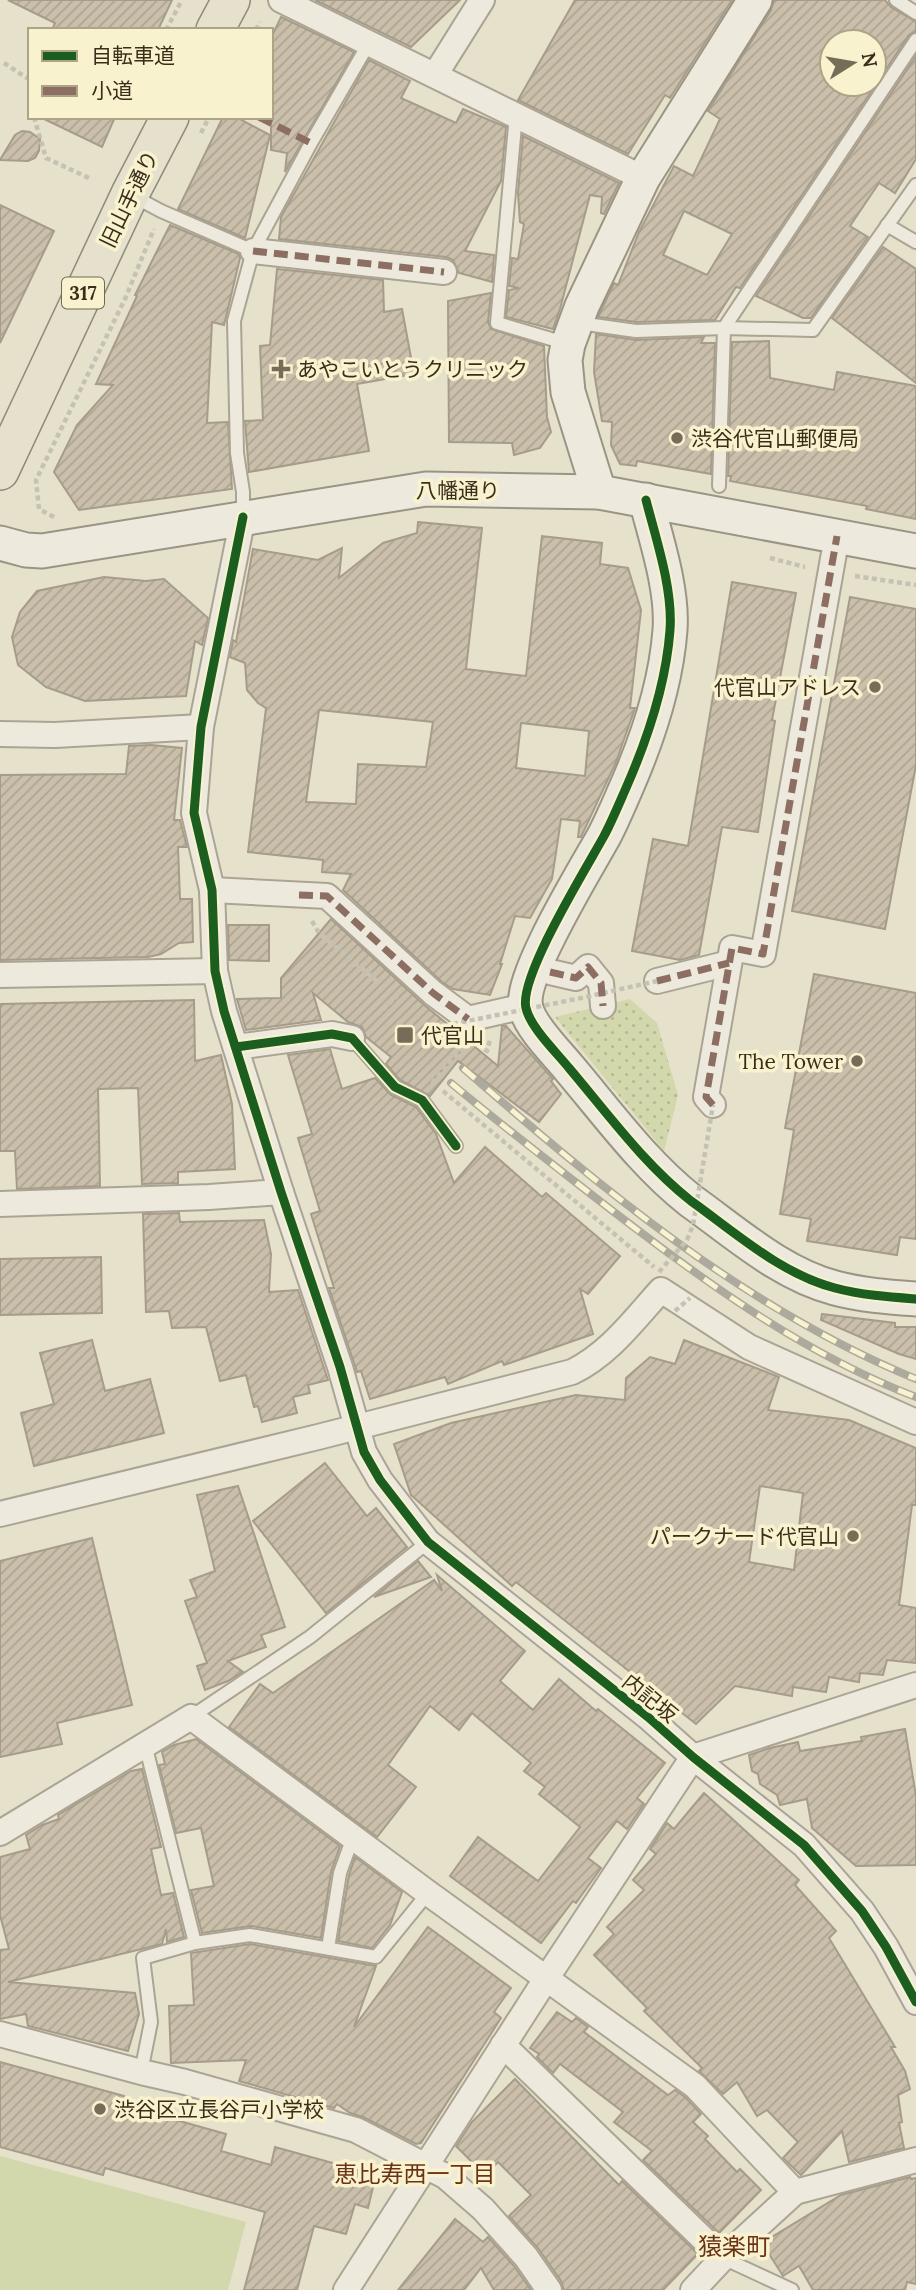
<svg xmlns="http://www.w3.org/2000/svg" width="916" height="2290" font-family="Lora,'Noto Sans JP',serif">
  <style>
    .park { fill: url(#park-dots) }
    .pitch { fill: #d2d8ab }
    .building { fill: url(#building-hatch); stroke: #a69c89; stroke-width: 2; fill-rule: evenodd }
    .lines { fill: none; stroke-linecap: round; stroke-linejoin: round }
    .lane-casing { stroke: #aba494; stroke-width: 16 }
    .street-casing { stroke: #aba494; stroke-width: 28 }
    .secondary-casing { stroke: #9a9484; stroke-width: 37 }
    .primary-casing { stroke: #908a7a; stroke-width: 40 }
    .path { stroke: #c6c2b3; stroke-width: 4.5; stroke-dasharray: 5 3.5; stroke-linecap: butt }
    .lane { stroke: #edeadd; stroke-width: 12 }
    .street { stroke: #edeadd; stroke-width: 24 }
    .secondary { stroke: #edeadd; stroke-width: 33 }
    .primary { stroke: #e5e1cd; stroke-width: 37 }
    .rail-casing { stroke: #aca99d; stroke-width: 8 }
    .rail { stroke: #f9f2ce; stroke-width: 5; stroke-dasharray: 16; stroke-linecap: butt }
    .path-bridge { stroke: #c6c2b3; stroke-width: 4.5; stroke-dasharray: 5 3.5; stroke-linecap: butt }
    .quiet { stroke: #8d6e63; stroke-width: 7; stroke-dasharray: 14 7; stroke-linecap: butt }
    .cycleway-casing { stroke: #f9f2ce; stroke-width: 13 }
    .cycleway { stroke: #1b5e20; stroke-width: 9 }
    .poi-dot { fill: #766d58; stroke: #f9f2ce; stroke-width: 2.5 }
    .labels { text-anchor: middle; dominant-baseline: central; stroke-width: 7; stroke-linejoin: round; paint-order: stroke }
    .shield { fill: #f9f2ce; stroke: #736951; stroke-width: 2 }
    .shield-label { font-size: 19px; font-weight: bold; fill: #3a2e1b }
    .street-label { font-size: 21px; fill: #3a2e1b; stroke: #f9f2ce }
    .poi-label { font-size: 21px; fill: #3a2e1b; stroke: #f9f2ce; text-anchor: start }
    .neighbourhood-label { font-size: 23px; fill: #6b3316; stroke: #f9f2ce }
    .quarter-label { font-size: 24px; fill: #6b3316; stroke: #f9f2ce }
  </style>
  <defs>
    <pattern id="park-dots" width="8" height="8" patternUnits="userSpaceOnUse" patternTransform="scale(1.75)"><rect width="8" height="8" fill="#d2d8ab"/><path d="M2 2h.1M6 6h.1" fill="none" stroke="#b5ba93" stroke-width="1.8" stroke-linecap="round"/></pattern>
    <pattern id="building-hatch" width="6" height="6" patternUnits="userSpaceOnUse" patternTransform="scale(1.75)"><rect width="6" height="6" fill="#cabfaa"/><path d="M-1 1l2-2M0 6l6-6M5 7l2-2" fill="none" stroke="#aea492"/></pattern>
  </defs>
  <rect width="100%" height="100%" fill="#e6e1ca"/>
  <path class="park" d="M630 999 657 1023 678 1095 664 1151 555 1017Z"/>
  <path class="pitch" d="M0 2156 246 2222 228 2290H0Z"/>
  <g class="building">
    <path d="M8 0H172L158 30H52L55 23Z"/>
    <path d="M315 0H460L411 47Z"/>
    <path d="M575 0H732L670 98 665 95 628 154 518 100Z"/>
    <path d="M774 0H885L891 7 916 22V31L909 35 740 288 736 287 715 320 636 322 598 317 614 283 618 285 639 232 674 166 693 176 720 119 708 111 771 10ZM832 42H874V84H832ZM684 211 732 234 707 275 663 255Z"/>
    <path d="M281 17 354 52 285 172 287 153 271 150V38Z"/>
    <path d="M916 56V159L895 193 879 183 850 226 868 237 811 318H803L756 296Z"/>
    <path d="M369 60 410 81 401 98 456 123 463 109 506 127 501 181 465 251 494 255 492 282 459 273 453 260 446 257 279 239 281 217Z"/>
    <path d="M40 117H115L102 147Z"/>
    <path d="M223 117H236L270 135 245 238 178 209Z"/>
    <path d="M22 131 30 132 40 139 39 151 35 158 28 161 0 160 15 135Z"/>
    <path d="M523 136 619 183 604 214 601 213 602 197 590 195 560 309 553 329 506 317 509 290 519 288 509 286 512 258 518 259 524 224 520 222 518 193Z"/>
    <path d="M0 205 54 231 0 343Z"/>
    <path d="M170 225 239 254 240 258 224 325 212 322 207 423 228 422 232 489 79 510 54 472 77 425 113 385 96 384 137 296 135 295Z"/>
    <path d="M883 247 916 269V383L832 318Z"/>
    <path d="M277 269 383 280 384 312 402 309 414 374 357 384 369 451 249 472 245 421 263 420 260 346 270 345Z"/>
    <path d="M491 293 488 322 491 329 544 346 547 417 551 432 540 448 514 455 512 443 449 442 448 301Z"/>
    <path d="M596 334 636 340 704 337 701 343H715L711 474 637 461 636 466 620 464 611 445 612 422 602 421 594 372Z"/>
    <path d="M769 341 770 378 834 390 837 372 916 386V519L866 509 867 506 730 481 731 476H728L732 342Z"/>
    <path d="M418 522 482 528 466 669 526 676 542 536 602 543 600 564 628 568 641 610 630 708H635L616 762 581 837H578L580 821 561 819 552 879 530 918 515 916 500 964H502L490 995 453 989 442 982 343 890 351 874 322 872 323 860 248 852 266 708 258 703 247 690 245 663 230 657 233 640 236 642 253 549 318 560 342 548 339 578 383 543 417 533ZM319 710 433 722 426 767 358 764 356 804 306 802ZM521 723 589 731 585 776 516 768Z"/>
    <path d="M104 577 146 581 164 579 208 618 202 645 195 641 186 696 85 701 46 687 18 665 12 637 20 612 37 591Z"/>
    <path d="M732 582 796 593 772 720 775 721 758 832 722 827 699 955 680 960 632 951 653 839 688 846Z"/>
    <path d="M850 597 916 609V765L885 929 792 911Z"/>
    <path d="M151 745 182 748 174 820H180L187 847H178L180 899H192L193 942 179 943 161 954 148 957 0 960V775L126 774 129 746Z"/>
    <path d="M331 919 423 1004 498 1066 502 1026H506L553 1079 551 1081 561 1094 539 1122 458 1061 430 1096 400 1080 386 1064 391 1057 366 1037 362 1027 348 1022 313 993 321 1020 246 1030 237 999 281 998V978Z"/>
    <path d="M228 925H269V961L229 960Z"/>
    <path d="M814 974 916 993V1239L900 1237 897 1255 807 1241 811 1219 780 1214 794 1130 785 1128Z"/>
    <path d="M194 1000 195 1061 221 1055 232 1104 235 1169 178 1172V1183L142 1184 138 1088 98 1089 100 1186 17 1189 15 1151H0V1004Z"/>
    <path d="M330 1049 342 1089 375 1078 391 1095 416 1107 436 1134 454 1183 485 1147 542 1197 546 1193 620 1256 588 1294 580 1289 593 1334 504 1365 502 1361 448 1384 445 1377 370 1399 361 1371 357 1372 329 1288H334L311 1214 320 1211 298 1138 312 1134 288 1055Z"/>
    <path d="M179 1213 180 1222 264 1220 271 1254 269 1292 298 1290 328 1380 308 1385 310 1393 293 1397 297 1413 262 1422 258 1406 254 1407 246 1375 220 1381 206 1327 172 1328 169 1311 146 1312 143 1214Z"/>
    <path d="M101 1257 102 1313 0 1315V1259Z"/>
    <path d="M822 1314 895 1323V1327H916V1359L899 1354 821 1320Z"/>
    <path d="M92 1340 105 1391 150 1379 164 1433 34 1466 21 1413 54 1404 40 1353Z"/>
    <path d="M684 1340 779 1377 768 1410 849 1420 916 1448V1505H912L899 1605 916 1608V1663L887 1660 883 1675 860 1673 859 1682 829 1677 826 1692 793 1687 792 1696 735 1686 696 1724 516 1582 512 1586 411 1495 394 1444 451 1423 576 1395 625 1400 626 1378 650 1357 675 1364ZM760 1486 803 1493 794 1570 749 1562Z"/>
    <path d="M325 1463 367 1516 376 1508 407 1547 326 1613 253 1521Z"/>
    <path d="M238 1486 285 1627 261 1635 266 1647 228 1661 243 1672 228 1681 205 1690 197 1666 207 1663 185 1601 197 1597 190 1580 215 1571 197 1495Z"/>
    <path d="M92 1538 132 1705 57 1723 62 1744 0 1757V1561Z"/>
    <path d="M418 1561 431 1577 374 1597Z"/>
    <path d="M437 1575 525 1651 500 1681 533 1710 559 1679 596 1711 598 1709 665 1763 637 1798 644 1804 627 1829 617 1821 588 1858 601 1868 576 1903 573 1901 541 1943 450 1876 478 1837 538 1881 580 1827 539 1794 545 1787 524 1771 531 1763 472 1713 459 1730 430 1706 388 1765 416 1787 377 1837 229 1727 260 1684 273 1693 434 1580 442 1591Z"/>
    <path d="M905 1729 916 1796V1865L856 1866 812 1828 807 1799 780 1805 777 1795 760 1784 758 1774 752 1771 749 1755 770 1748 798 1742 800 1751 862 1741 861 1737Z"/>
    <path d="M196 1739 340 1846 331 1872 321 1938 251 1926 202 1933 191 1890 214 1886 201 1828 176 1833 159 1765 165 1764 162 1752 174 1745Z"/>
    <path d="M142 1769 161 1847 151 1849 161 1895 173 1893 184 1937 167 1942 166 1929 162 1944 8 1982 135 1993 139 2014 128 2051 28 2026 26 2014 0 2019V1950L9 1949 0 1915V1857L30 1849 26 1835 42 1825 59 1819 58 1815 131 1771Z"/>
    <path d="M704 1793 799 1880 795 1885 836 1931 829 1938 895 2047H891L905 2071 910 2089 898 2095 902 2122 899 2123 904 2148 849 2162 842 2131 801 2175 783 2158 798 2142 767 2110 757 2116 737 2082 723 2094 699 2071 702 2068 644 2011 647 2008 594 1955 614 1934 607 1927 644 1890 633 1880 656 1854 650 1849 667 1823 674 1829Z"/>
    <path d="M355 1857 402 1892 390 1925 372 1948 338 1941 349 1875Z"/>
    <path d="M428 1927 511 1988 494 2012 501 2018 421 2143 416 2144 363 2117 350 2113 337 2104 334 2108 239 2081 246 2060 171 2063 169 2006 194 2005 191 1953 250 1944 376 1966 354 2027Z"/>
    <path d="M557 2012 572 2022 576 2018 588 2027 584 2032 668 2095 675 2090 685 2097 701 2114 693 2122 708 2136 705 2139 737 2172 740 2169 761 2190 719 2233 643 2160 652 2151 614 2122 623 2112 560 2064 553 2073 537 2057 539 2054 530 2048Z"/>
    <path d="M0 2062 124 2096 122 2105 226 2134 221 2151 271 2165 275 2147 376 2175 368 2208 355 2204 346 2234 314 2226 297 2290H244L265 2212 105 2168 103 2175 0 2147Z"/>
    <path d="M515 2079 619 2185 622 2181 698 2254 663 2290H564L561 2281 538 2248 509 2216 531 2195 498 2162 485 2175 456 2146 472 2122Z"/>
    <path d="M910 2177 911 2179 916 2178V2284L907 2282 905 2290H813L799 2266 783 2276 762 2243 841 2195Z"/>
    <path d="M455 2219 483 2242 488 2237 514 2266 531 2290H494L481 2268 464 2290H398Z"/>
  </g>
  <g class="lines">
    <defs>
      <g id="lane">
        <path d="M896 0 916 13"/>
        <path d="M516 115 497 323 568 344"/>
        <path d="M133 196 161 211 253 251"/>
        <path d="M887 225 916 242"/>
        <path d="M579 323 636 331 724 328 813 330 916 185"/>
        <path d="M719 486 724 328 916 40"/>
        <path d="M243 517V492L237 453 234 321 253 251 311 143 369 43"/>
        <path d="M352 1038 395 1087 422 1100 456 1146"/>
        <path d="M191 1717 310 1637 428 1542"/>
        <path d="M145 1744 195 1943"/>
        <path d="M328 1948 340 1873 353 1837"/>
        <path d="M141 2072 151 2022 143 1958 195 1943 250 1935 376 1957 428 1893"/>
        <path d="M723 2258 792 2290"/>
      </g>
      <g id="street">
        <path d="M281 0 643 178"/>
        <path d="M435 75 482 0"/>
        <path d="M253 251 444 272"/>
        <path d="M243 517 201 727 194 813 212 890 215 971 224 1011 281 1192 340 1367 364 1452 380 1480 428 1542 648 1717 693 1757 804 1845 862 1911 886 1947 916 2002"/>
        <path d="M0 734 55 735 201 727"/>
        <path d="M212 890 327 896 433 993 468 1019 525 1006"/>
        <path d="M550 972 576 978 588 967 601 983 603 1006"/>
        <path d="M0 975 215 971"/>
        <path d="M657 981 729 963"/>
        <path d="M236 1047 332 1034 352 1038"/>
        <path d="M713 1105 706 1097 732 948 763 954 837 536"/>
        <path d="M0 1204 209 1197 281 1192"/>
        <path d="M0 1514 318 1437 572 1372C609 1354 633 1321 661 1290L749 1347 916 1422"/>
        <path d="M0 1833 191 1717 428 1893 695 2086 795 2192"/>
        <path d="M0 2034 141 2072 185 2082 356 2130 445 2176 483 2209 526 2257 549 2290"/>
        <path d="M503 2045 723 2258"/>
        <path d="M346 2290 546 1979 693 1757 916 1685"/>
        <path d="M693 2290 723 2258 795 2192 916 2160"/>
      </g>
      <g id="secondary">
        <path d="M599 492 568 392 565 360 568 344 582 306 643 178 755 0"/>
        <path d="M646 500C656 539 673 589 670 630 666 684 648 738 626 788 619 804 612 821 604 836 587 867 518 978 526 1008 530 1027 557 1053 569 1068 608 1114 644 1164 691 1201 736 1233 781 1274 835 1288 861 1295 889 1297 916 1299"/>
        <path d="M0 543 26 550 42 551 426 489 599 492 916 551"/>
      </g>
      <g id="primary">
        <path d="M215 30 231 0"/>
        <path d="M0 471 130 194 170 117"/>
      </g>
    </defs>
    <use href="#lane" class="lane-casing"/>
    <use href="#street" class="street-casing"/>
    <use href="#secondary" class="secondary-casing"/>
    <use href="#primary" class="primary-casing"/>
    <g class="path">
      <path d="M166 30 182 0"/>
      <path d="M256 30 260 22"/>
      <path d="M4 63 30 80"/>
      <path d="M34 117 46 158 91 179"/>
      <path d="M201 133 209 117"/>
      <path d="M54 517 39 509 36 480 125 299 154 229"/>
      <path d="M770 558 805 567"/>
      <path d="M855 576 916 585"/>
      <path d="M312 921 319 933 379 983"/>
      <path d="M370 1021 397 996"/>
      <path d="M447 1044 458 1054"/>
      <path d="M478 1044 487 1051 490 1040"/>
      <path d="M432 1083 466 1046"/>
      <path d="M443 1091 654 1267"/>
    </g>
    <use href="#lane" class="lane"/>
    <use href="#street" class="street"/>
    <use href="#secondary" class="secondary"/>
    <use href="#primary" class="primary"/>
    <defs>
      <g id="rail">
        <path d="M463 1068C602 1189 744 1308 916 1379"/>
        <path d="M451 1083C500 1124 551 1163 601 1202 698 1277 801 1353 916 1397"/>
      </g>
    </defs>
    <use href="#rail" class="rail-casing"/>
    <use href="#rail" class="rail"/>
    <g class="path-bridge">
      <path d="M453 1024 581 998 657 981"/>
      <path d="M659 1272 687 1240 693 1225 713 1105"/>
      <path d="M675 1311 690 1298"/>
    </g>
    <g class="quiet">
      <path d="M259 117 311 143"/>
      <path d="M253 251 444 272"/>
      <path d="M299 895 327 896 433 993 468 1019"/>
      <path d="M550 972 576 978 588 967 601 983 603 1006"/>
      <path d="M657 981 729 963"/>
      <path d="M713 1105 706 1097 732 948 763 954 837 536"/>
    </g>
    <defs>
      <g id="cycleway">
        <path d="M646 500C656 539 673 589 670 630 666 684 648 738 626 788 619 804 612 821 604 836 587 867 518 978 526 1008 530 1027 557 1053 569 1068 608 1114 644 1164 691 1201 736 1233 781 1274 835 1288 861 1295 889 1297 916 1299"/>
        <path d="M243 517 201 727 194 813 212 890 215 971 224 1011 281 1192 340 1367 364 1452 380 1480 428 1542 648 1717 693 1757 804 1845 862 1911 886 1947 916 2002"/>
        <path d="M236 1047 332 1034 352 1038 395 1087 422 1100 456 1146"/>
      </g>
    </defs>
    <use href="#cycleway" class="cycleway-casing"/>
    <use href="#cycleway" class="cycleway"/>
  </g>
  <g class="poi-dot">
    <path d="M277.5 358.5h7v7h7v7h-7v7h-7v-7h-7v-7h7z"/>
    <circle cx="677" cy="438" r="7"/>
    <circle cx="875" cy="687" r="7"/>
    <rect x="396" y="1026" width="18" height="18" rx="3.5"/>
    <circle cx="857" cy="1061" r="7"/>
    <circle cx="853" cy="1536" r="7"/>
    <circle cx="100" cy="2109" r="7"/>
  </g>
  <g class="labels">
    <rect class="shield" x="62" y="277.5" width="42" height="31" rx="5"/>
    <g class="shield-label">
      <text x="83" y="293">317</text>
    </g>
    <g class="street-label">
      <text transform="translate(129 199) rotate(-64)">旧山手通り</text>
      <text x="458" y="490">八幡通り</text>
      <text transform="translate(650 1698) rotate(39)">内記坂</text>
    </g>
    <g class="poi-label">
      <text x="297" y="369">あやこいとうクリニック</text>
      <text x="691" y="438">渋谷代官山郵便局</text>
      <text x="861" y="687" text-anchor="end">代官山アドレス</text>
      <text x="421" y="1035">代官山</text>
      <text x="843" y="1061" text-anchor="end">The Tower</text>
      <text x="839" y="1536" text-anchor="end">パークナード代官山</text>
      <text x="114" y="2109">渋谷区立長谷戸小学校</text>
    </g>
    <g class="neighbourhood-label">
      <text x="415" y="2173">恵比寿西一丁目</text>
    </g>
    <g class="quarter-label">
      <text x="734" y="2246">猿楽町</text>
    </g>
  </g>
  <rect x="28" y="28" width="245" height="91" fill="#f9f2ce" stroke="#ada486" stroke-width="2"/>
  <rect x="42" y="51" width="35" height="10" fill="#1b5e20" stroke="#ada486" stroke-width="2"/>
  <text x="91" y="63" font-size="21" fill="#3a2e1b">自転車道</text>
  <rect x="42" y="86" width="35" height="10" fill="#8d6e63" stroke="#ada486" stroke-width="2"/>
  <text x="91" y="98" font-size="21" fill="#3a2e1b">小道</text>
  <g transform="translate(853 63) rotate(79)"><circle r="33" fill="#f9f2ce" stroke="#ada486" stroke-width="2"/>
  <path d="M0-5L12 26L0 18L-12 26Z" fill="#766d58"/>
  <text y="-10" font-size="19" font-weight="bold" text-anchor="middle" fill="#3a2e1b">N</text>
  </g>
</svg>
